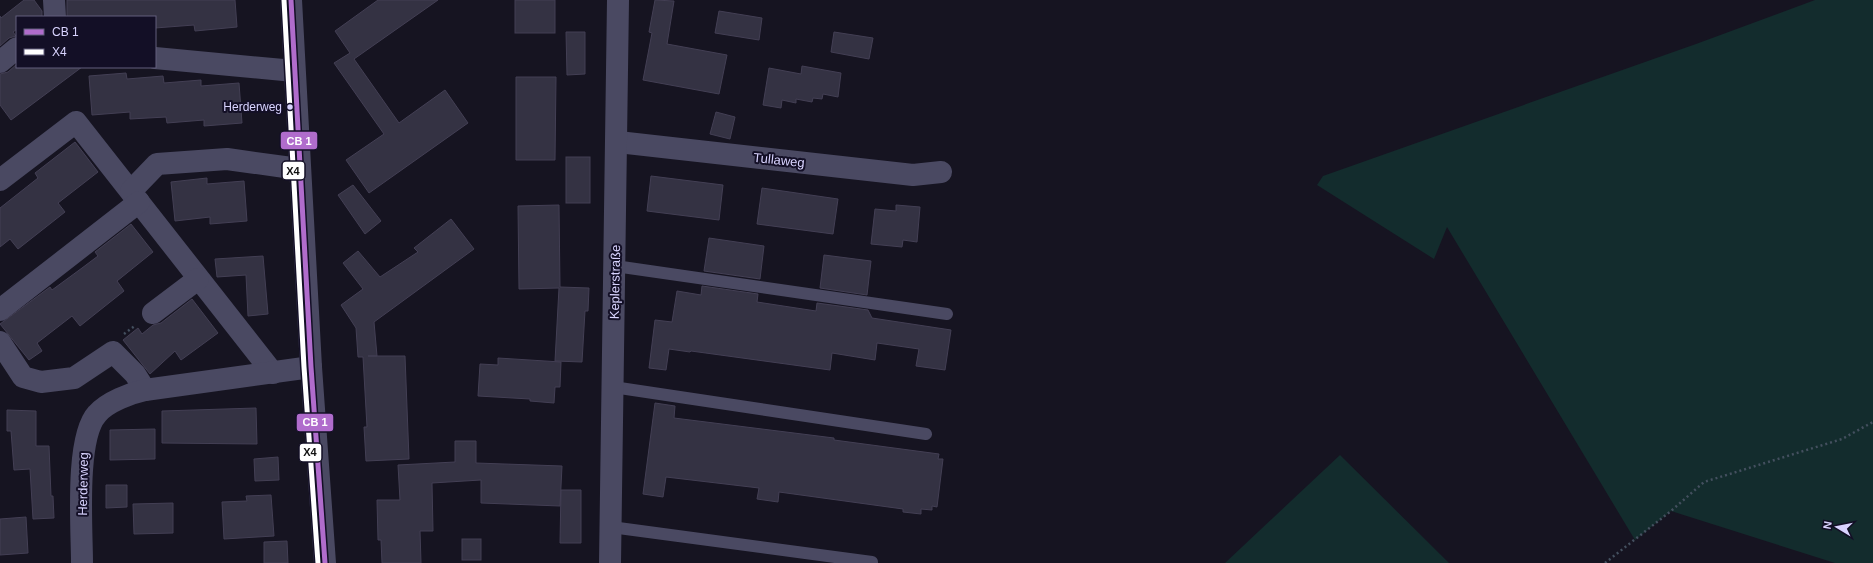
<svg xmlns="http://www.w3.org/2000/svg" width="1873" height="563" font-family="Arial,sans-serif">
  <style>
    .green { fill: #132c2d }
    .building { fill: #343243; stroke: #433f54 }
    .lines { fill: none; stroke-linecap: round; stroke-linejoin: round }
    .path { stroke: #44505f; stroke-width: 2.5; stroke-dasharray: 2 3; stroke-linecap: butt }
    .lane { stroke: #4a4962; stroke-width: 12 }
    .street { stroke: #4a4962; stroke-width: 22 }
    .bus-1-casing { stroke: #130f26; stroke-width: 8 }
    .bus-2-casing { stroke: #130f26; stroke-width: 8 }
    .bus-1 { stroke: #b06ccc; stroke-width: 5 }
    .bus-2 { stroke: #fff; stroke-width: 5 }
    .bus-dot { fill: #d9d4ff; stroke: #130f26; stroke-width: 1.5 }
    .labels { text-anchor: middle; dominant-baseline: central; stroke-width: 4; stroke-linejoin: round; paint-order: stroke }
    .bus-label { font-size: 12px; fill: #d9d4ff; stroke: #130f26; text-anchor: end }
    .street-label { font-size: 13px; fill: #d9d4ff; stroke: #130f26 }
    .line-badge { stroke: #130f26; stroke-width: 1.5 }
    .badge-label { font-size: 11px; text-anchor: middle; font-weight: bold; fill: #fff }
    .pale-badge-label { font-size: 11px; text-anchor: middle; font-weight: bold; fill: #111 }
  </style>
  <rect width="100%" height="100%" fill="#161421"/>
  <g class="green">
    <path d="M1815 0H1873V563H1835L1671 511 1635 540 1447 227 1434 259 1317 185 1323 176 1696 44Z"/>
    <path d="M1340 455 1449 563H1225Z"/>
  </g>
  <g class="building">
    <path d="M24 0H34L42 11V17H17V29L13 32 16 36 9 38 0 46V16L1 18Z"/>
    <path d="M67 0H235L237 27 195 31 194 25 155 28V17H67Z"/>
    <path d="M378 0H438L354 59 399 123 445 90 468 123 369 193 346 160 384 134 334 63 350 53 335 31Z"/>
    <rect x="515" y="0" width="40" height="33"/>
    <path d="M655 0 674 1 667 44 727 55 719 94 643 80 652 33 649 32Z"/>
    <path d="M719 11 762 18 759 40 715 33Z"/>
    <path d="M566 32H585V74L567 75Z"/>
    <path d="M834 32 873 38 869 59 831 52Z"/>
    <path d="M17 64V67H82L11 120 0 105V74L8 72Z"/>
    <path d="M802 66 841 73 838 97 823 94 822 99 813 98 812 102 796 99V103L782 100 781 108 763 105 769 68 801 74Z"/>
    <path d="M126 73 127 79 163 76 164 83 201 80V86L239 83 242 123 204 126V120L167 123 166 117 130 119V112L92 115 89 76Z"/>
    <path d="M516 77H556L555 160H516Z"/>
    <path d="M716 112 735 117 730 139 710 134Z"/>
    <path d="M75 142 98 172 58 203 65 212 18 249 10 239 0 247V208L38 178 35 173Z"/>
    <rect x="566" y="157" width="24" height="46"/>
    <path d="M651 176 723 185 719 220 647 211Z"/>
    <path d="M207 178V184L244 181 247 221 210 224V217L175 221 171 182Z"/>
    <path d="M353 185 381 221 365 234 338 195Z"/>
    <path d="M762 188 838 199 833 234 757 224Z"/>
    <path d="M559 205 560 287 589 288 588 311H585L582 362 555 361 559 288 519 289 518 206Z"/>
    <path d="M896 205 920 207 917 242 903 240 902 247 871 244 875 209 896 211Z"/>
    <path d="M451 219 474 249 374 322 377 356H368H405L409 459 366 461 364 427H367L363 357H358L356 328 341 305 363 289 343 263 358 251 380 277 418 252 414 248Z"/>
    <path d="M131 224 153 252 117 281 124 291 80 326 72 316 37 343 42 351 29 360 0 324 50 287 52 290 82 268 98 256 95 252Z"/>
    <path d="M709 238 764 246 760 279 704 271Z"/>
    <path d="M824 255 871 261 867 295 820 288Z"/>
    <path d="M263 256 268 314 248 316 246 275 217 277 215 259Z"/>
    <path d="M702 286 758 294 757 302 816 311 817 303 868 310 872 318 951 330 945 370 916 366 919 349 877 343 875 360 832 353 830 370 691 351 690 352 669 349 666 370 649 368 655 320 672 322 677 291 701 295Z"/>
    <path d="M192 299 218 333 181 360 175 351 150 374 123 340 138 328 142 334 153 325 161 323Z"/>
    <path d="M498 358 561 362 560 387H555L554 403 530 401V399L478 396 480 364 498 365Z"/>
    <path d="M655 403 675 406 674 418 834 438V440L939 454 938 459H943L937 507 932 506V510L921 509V514L903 512V509L779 492 778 502 757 499 759 488 666 477 663 497 643 494Z"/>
    <path d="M256 408 257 444 162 443V411Z"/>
    <path d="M7 410 36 411V446H49L51 496H53L54 518 33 519 30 469 14 470 11 431H7Z"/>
    <path d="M155 429V459L110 460V430Z"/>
    <path d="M455 441H476V463L562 466 560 506 481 503V480L432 483 433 531H420L421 563H382L381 540H378L377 500H400L398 465 455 462Z"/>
    <path d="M278 457 279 480 255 481 254 459Z"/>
    <path d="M106 485H127V507L106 508Z"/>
    <path d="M561 490H581V543H560Z"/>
    <path d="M271 495 274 536 224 539 222 502 247 501 246 496Z"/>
    <path d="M173 503V533L134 534 133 504Z"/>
    <path d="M26 517 28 553 0 555V519Z"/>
    <rect x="462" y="539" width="19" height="21"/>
    <path d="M287 541 288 563H264V542Z"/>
  </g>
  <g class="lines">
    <g class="path">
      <path d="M124 334 136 325"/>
      <path d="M1605 563 1671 511 1704 482 1842 439 1873 422"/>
    </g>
    <g class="lane">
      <path d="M615 266 947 314"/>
      <path d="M613 387 926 434"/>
      <path d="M611 527 872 562"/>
    </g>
    <g class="street">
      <path d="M54 0 55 17"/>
      <path d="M291 0 311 367 325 563"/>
      <path d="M155 58 294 71"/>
      <path d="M0 62 17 48"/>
      <path d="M618 142 913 175 941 172"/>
      <path d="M0 180 76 122 273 373"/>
      <path d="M131 191 157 164 227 159 299 169"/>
      <path d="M0 310 139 202"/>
      <path d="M153 313 198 279"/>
      <path d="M0 342 23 377 41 382 74 378 113 352 135 374 145 390"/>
      <path d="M82 563C82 529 75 438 97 414 107 402 131 393 145 390L311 367"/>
      <path d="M610 563 618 0"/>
    </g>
    <defs>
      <path id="bus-1" d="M291 0 311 367 325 563"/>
      <path id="bus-2" d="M284 0 304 367 318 563"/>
    </defs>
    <use href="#bus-1" class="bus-1-casing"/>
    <use href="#bus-2" class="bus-2-casing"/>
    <use href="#bus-1" class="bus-1"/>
    <use href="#bus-2" class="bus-2"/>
  </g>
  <circle class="bus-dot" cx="290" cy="107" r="3.5"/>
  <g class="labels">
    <g class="bus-label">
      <text x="282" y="107">Herderweg</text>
    </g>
    <g class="street-label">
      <text transform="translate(779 160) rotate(6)">Tullaweg</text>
      <text transform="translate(615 282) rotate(-89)">Keplerstraße</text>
      <text transform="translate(83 484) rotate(-89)">Herderweg</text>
    </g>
  </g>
  <g class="line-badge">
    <rect x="280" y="131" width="38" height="19" rx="4" fill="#b06ccc"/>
    <rect x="282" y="161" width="23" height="19" rx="4" fill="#fff"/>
    <rect x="296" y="413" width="38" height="19" rx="4" fill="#b06ccc"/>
    <rect x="299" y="443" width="23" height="19" rx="4" fill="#fff"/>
  </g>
  <g class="badge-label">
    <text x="299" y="145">CB 1</text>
    <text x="315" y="426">CB 1</text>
  </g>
  <g class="pale-badge-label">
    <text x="293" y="175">X4</text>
    <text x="310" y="456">X4</text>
  </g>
  <rect x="16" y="16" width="140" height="52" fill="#130f26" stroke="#625e7d"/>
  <rect x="24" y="29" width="20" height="6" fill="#b06ccc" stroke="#625e7d"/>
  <text x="52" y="36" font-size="12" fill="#d9d4ff">CB 1</text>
  <rect x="24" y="49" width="20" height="6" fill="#ffffff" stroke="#625e7d"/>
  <text x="52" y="56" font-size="12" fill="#d9d4ff">X4</text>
  <g transform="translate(1837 527) rotate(280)" stroke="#130f26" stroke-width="3" paint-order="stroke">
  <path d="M0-3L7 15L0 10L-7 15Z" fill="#d9d4ff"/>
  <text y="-6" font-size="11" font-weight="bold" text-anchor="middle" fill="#d9d4ff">N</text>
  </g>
</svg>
